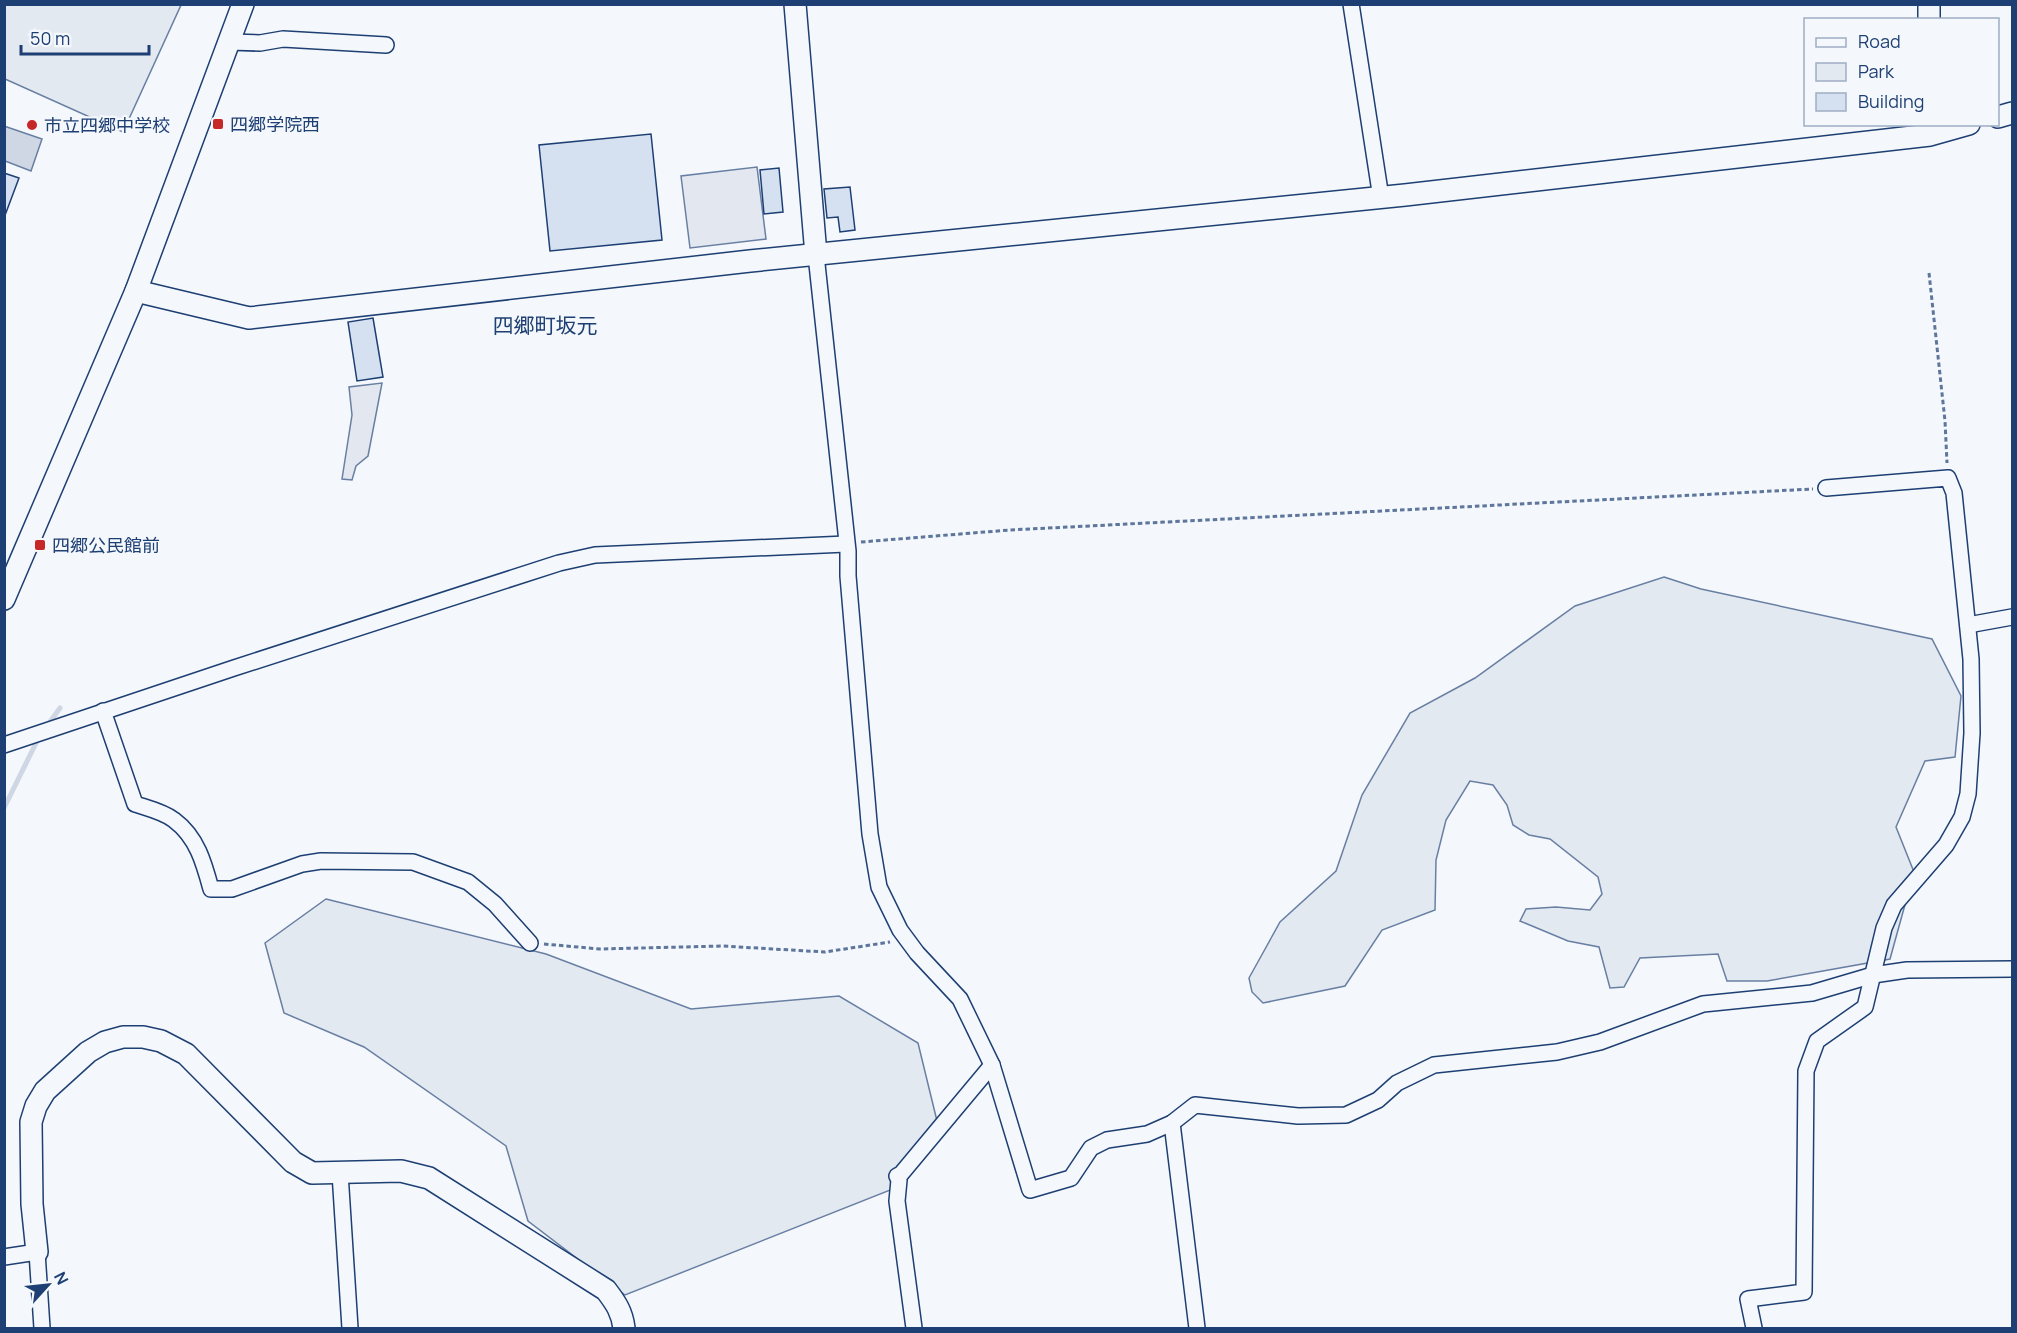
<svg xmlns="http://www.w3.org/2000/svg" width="2017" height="1333" font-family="Manrope,'Noto Sans JP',sans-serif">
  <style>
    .green { fill: #e3e9f0; stroke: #687fa3; stroke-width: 1.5 }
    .parking { fill: #e3e8f0; stroke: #687fa3; stroke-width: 1.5 }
    .water { fill: #cfd7e4; stroke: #687fa3; stroke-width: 1.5 }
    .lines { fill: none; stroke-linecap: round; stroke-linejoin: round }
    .stream { stroke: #cfd7e4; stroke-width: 5 }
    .building { fill: #d5e0f0; stroke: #1d3f73; stroke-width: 1.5 }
    .street-casing { stroke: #1d3f73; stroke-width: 18 }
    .secondary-casing { stroke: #1d3f73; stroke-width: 24 }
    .path { stroke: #5e769c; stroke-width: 3; stroke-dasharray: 4.5 3; stroke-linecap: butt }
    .street { stroke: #f4f7fb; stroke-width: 15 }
    .secondary { stroke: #f4f7fb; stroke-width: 21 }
    .poi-dot { fill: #c62828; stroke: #f4f7fb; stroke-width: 2 }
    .labels { text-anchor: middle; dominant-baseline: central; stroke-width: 4.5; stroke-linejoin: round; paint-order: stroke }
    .poi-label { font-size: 18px; fill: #1d3f73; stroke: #f4f7fb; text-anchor: start }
    .quarter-label { font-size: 21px; fill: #1d3f73; stroke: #f4f7fb }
  </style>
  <rect width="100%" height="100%" fill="#f4f7fb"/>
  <g class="green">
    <path d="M5 4H181V5L123 132 5 79Z"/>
    <path d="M1664 577 1701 589 1932 639 1961 696 1955 757 1925 761 1896 827 1914 872 1890 959 1767 981H1727L1718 954 1640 958 1624 987 1610 988 1599 947 1568 941 1520 921 1526 909 1556 907 1590 910 1602 894 1598 877 1550 839 1529 835 1513 825 1507 805 1493 785 1470 781 1446 820 1436 860 1435 910 1382 930 1345 986 1263 1003 1252 992 1249 978 1280 922 1336 871 1362 795 1410 713 1475 678 1575 606Z"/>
    <path d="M326 899 546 954 691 1009 839 996 918 1043 937 1121 903 1185 625 1295 528 1221 506 1146 364 1047 284 1013 265 943Z"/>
  </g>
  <g class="parking">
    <path d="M757 167 766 239 690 248 681 176Z"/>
    <path d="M382 383 368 456 356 466 352 480 342 479 352 415 349 387Z"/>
  </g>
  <path class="water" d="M4 126 42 139 31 171 5 161Z"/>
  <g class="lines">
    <g class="stream">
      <path d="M47 726 60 708"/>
      <path d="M4 808 38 739"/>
    </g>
  </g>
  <g class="building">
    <path d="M651 134 662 240 550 251 539 145Z"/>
    <path d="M779 168 783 212 764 214 760 170Z"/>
    <path d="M4 173 19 178 4 218Z"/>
    <path d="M850 187 855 230 840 232 838 217 827 218 824 189Z"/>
    <path d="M373 318 383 377 357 381 348 322Z"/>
  </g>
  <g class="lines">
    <defs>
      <g id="street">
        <path d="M1351 4 1381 198"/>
        <path d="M229 42 260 43 283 39 386 45"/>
        <path d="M816 255 848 551V576L870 834 879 887 900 930 917 953 960 999 992 1065 1030 1190 1071 1178 1091 1148 1107 1140 1147 1134 1172 1123 1195 1105 1298 1116 1346 1115 1378 1100 1397 1083 1434 1065 1557 1052 1600 1042 1703 1004 1812 993 1873 975 1907 970 2012 969"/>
        <path d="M1968 625 2012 617"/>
        <path d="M103 711 135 804C147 808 164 812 174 820 197 837 204 863 211 889H232L302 864 321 861 413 862 468 882 495 904 530 943"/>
        <path d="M4 745 234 668 559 563 595 555 846 544"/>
        <path d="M1172 1123 1197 1328"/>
        <path d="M340 1173 350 1328"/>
        <path d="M4 1257 37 1252 42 1328"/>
        <path d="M914 1328 897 1201 899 1180 897 1176 901 1174 992 1065"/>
        <path d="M1754 1328 1748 1299 1804 1292 1806 1071 1817 1041 1865 1007 1884 928 1894 905 1946 845 1962 817 1968 794 1972 733 1971 659 1954 493 1948 478 1826 488"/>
      </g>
      <g id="secondary">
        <path d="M795 4 816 255"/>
        <path d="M1929 4V20"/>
        <path d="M1998 117 2012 113"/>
        <path d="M136 291 249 318 750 261 1405 195 1930 135 1969 124"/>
        <path d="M4 599 136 291 243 4"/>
        <path d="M37 1252 32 1204 31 1122 36 1106 45 1091 88 1052 105 1042 123 1037H143L161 1041 186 1054 293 1162 312 1173 401 1171 429 1178 606 1290C616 1303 622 1312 624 1328"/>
      </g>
    </defs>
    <use href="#street" class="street-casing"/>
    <use href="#secondary" class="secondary-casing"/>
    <g class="path">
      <path d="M1929 273 1945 421 1947 463"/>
      <path d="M861 542 1010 530 1813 489"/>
      <path d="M544 944 600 949 722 946 825 952 890 942"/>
    </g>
    <use href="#street" class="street"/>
    <use href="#secondary" class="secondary"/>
  </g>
  <g class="poi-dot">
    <rect x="212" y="118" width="12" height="12" rx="3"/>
    <circle cx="32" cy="125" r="6"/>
    <rect x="34" y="539" width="12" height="12" rx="3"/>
  </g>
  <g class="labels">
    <g class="poi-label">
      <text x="230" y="124">四郷学院西</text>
      <text x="44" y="125">市立四郷中学校</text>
      <text x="52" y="545">四郷公民館前</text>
    </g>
    <g class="quarter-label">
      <text x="545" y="325">四郷町坂元</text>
    </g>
  </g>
  <rect width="2017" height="1333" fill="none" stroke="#1d3f73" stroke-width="12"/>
  <rect x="1804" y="18" width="195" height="108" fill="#f4f7fb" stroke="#9eadc5" stroke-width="1.5"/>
  <rect x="1816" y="38" width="30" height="9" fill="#f4f7fb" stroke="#9eadc5" stroke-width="1.5"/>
  <text x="1858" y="48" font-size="18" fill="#1d3f73">Road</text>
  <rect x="1816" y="63" width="30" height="18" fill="#e3e9f0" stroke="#9eadc5" stroke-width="1.5"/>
  <text x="1858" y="78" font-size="18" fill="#1d3f73">Park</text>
  <rect x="1816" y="93" width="30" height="18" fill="#d5e0f0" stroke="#9eadc5" stroke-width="1.5"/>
  <text x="1858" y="108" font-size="18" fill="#1d3f73">Building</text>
  <g transform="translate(48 1285) rotate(63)" stroke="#f4f7fb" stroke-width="4.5" paint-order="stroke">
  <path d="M0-4.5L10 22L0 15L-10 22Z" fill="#1d3f73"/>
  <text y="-9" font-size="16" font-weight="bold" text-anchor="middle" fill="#1d3f73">N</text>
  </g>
  <path d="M21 45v9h128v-9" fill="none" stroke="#1d3f73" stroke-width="3"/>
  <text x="30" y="45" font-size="18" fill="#1d3f73" stroke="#f4f7fb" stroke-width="4.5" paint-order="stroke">50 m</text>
</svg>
